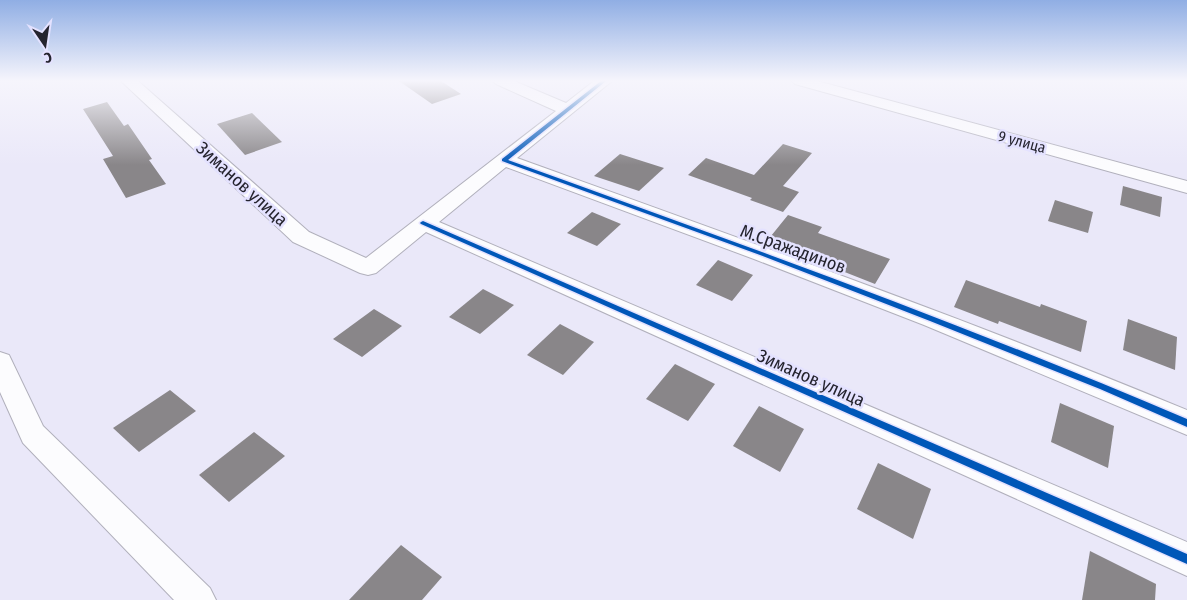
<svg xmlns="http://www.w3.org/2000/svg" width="1187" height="600" font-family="'Fira Sans Condensed',sans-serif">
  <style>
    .building { fill: #898689 }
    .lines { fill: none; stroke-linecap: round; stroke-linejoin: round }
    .minor-casing { stroke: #b1b0bc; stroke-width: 2 }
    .minor { fill: #fcfcfe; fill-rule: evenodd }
    .cycleway-casing { stroke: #e4e2ff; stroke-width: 3 }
    .cycleway { fill: #0057b8; fill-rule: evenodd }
    .labels { text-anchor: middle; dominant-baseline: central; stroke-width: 5; stroke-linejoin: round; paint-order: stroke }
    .far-street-label { font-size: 15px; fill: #25242f; stroke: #e4e2ff }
    .street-label { font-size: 18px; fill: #25242f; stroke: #e4e2ff }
  </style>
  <rect width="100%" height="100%" fill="#eae8f9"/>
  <g class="building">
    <path d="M399 81H441L461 94 432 104Z"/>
    <path d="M107 102 124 126 128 124 152 159 149 160 166 184 126 198 103 159 113 156 83 109Z"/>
    <path d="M252 113 282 142 245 155 217 124Z"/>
    <path d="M783 144 812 153 783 186 799 192 783 212 750 200 752 198 688 175 706 158 754 175Z"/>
    <path d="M620 154 664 168 639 191 594 176Z"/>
    <path d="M1123 186 1162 197 1160 217 1120 205Z"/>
    <path d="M1055 200 1093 212 1088 233 1048 221Z"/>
    <path d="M592 212 621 224 597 246 567 233Z"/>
    <path d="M788 215 822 227 818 233 890 259 875 284 837 269 841 263 771 236Z"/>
    <path d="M718 260 753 275 732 301 696 285Z"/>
    <path d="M966 280 1040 307 1041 304 1087 321 1081 352 999 321 998 324 954 307Z"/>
    <path d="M483 289 514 305 480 334 449 317Z"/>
    <path d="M374 309 402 326 362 357 333 339Z"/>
    <path d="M1128 319 1177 337 1175 370 1123 350Z"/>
    <path d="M560 324 594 342 563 375 527 355Z"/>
    <path d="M675 364 715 384 688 421 646 399Z"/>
    <path d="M170 390 196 411 139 452 113 428Z"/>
    <path d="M1060 403 1114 426 1108 468 1051 442Z"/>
    <path d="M759 406 804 429 780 472 733 446Z"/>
    <path d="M254 432 285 456 229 502 199 475Z"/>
    <path d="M878 463 931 489 913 539 857 509Z"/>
    <path d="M401 545 442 577 422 600H349Z"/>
    <path d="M1090 551 1156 584 1155 600H1082Z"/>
  </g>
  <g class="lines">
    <defs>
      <g id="minor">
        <path d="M121 81H138L309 232 366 258 556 111 496 84 493 81H514L566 103 594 81H612L517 158C742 239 967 319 1187 410V435L924 325 754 259 506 167 439 222 1187 542V576L426 232 376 273 368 275 360 273 293 242Z"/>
        <path d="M792 81H817L1187 181V193L795 84Z"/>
        <path d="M0 352 9 355 43 426 210 588 216 600H174L23 443 0 392Z"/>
      </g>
    </defs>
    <use href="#minor" class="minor-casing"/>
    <use href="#minor" class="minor"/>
    <defs>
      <g id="cycleway">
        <path d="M601 81H606L508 160C736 242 964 324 1187 419V427L1100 389 930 321 760 255 502 161V159Z"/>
        <path d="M423 221 1187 554V564L421 224 420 223 421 222Z"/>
      </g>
    </defs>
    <use href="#cycleway" class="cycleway-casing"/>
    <use href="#cycleway" class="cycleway"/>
  </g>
  <linearGradient id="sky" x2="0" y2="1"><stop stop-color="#90aee4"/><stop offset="0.49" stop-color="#f6f5fc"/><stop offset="1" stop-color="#f6f5fc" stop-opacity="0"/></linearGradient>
  <rect width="1187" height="165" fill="url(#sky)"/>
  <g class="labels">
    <g class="far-street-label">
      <text transform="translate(1022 142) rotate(15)">9 улица</text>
    </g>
    <g class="street-label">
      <text transform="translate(242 184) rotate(42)">Зиманов улица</text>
      <text transform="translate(793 249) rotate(20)">М.Сражадинов</text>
      <text transform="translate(811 378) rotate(24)">Зиманов улица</text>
    </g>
  </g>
  <g transform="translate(45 45) rotate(167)" stroke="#e4e2ff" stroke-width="4" paint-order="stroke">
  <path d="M0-4L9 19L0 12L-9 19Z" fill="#25242f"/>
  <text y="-8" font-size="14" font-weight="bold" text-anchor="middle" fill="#25242f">С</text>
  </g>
</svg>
